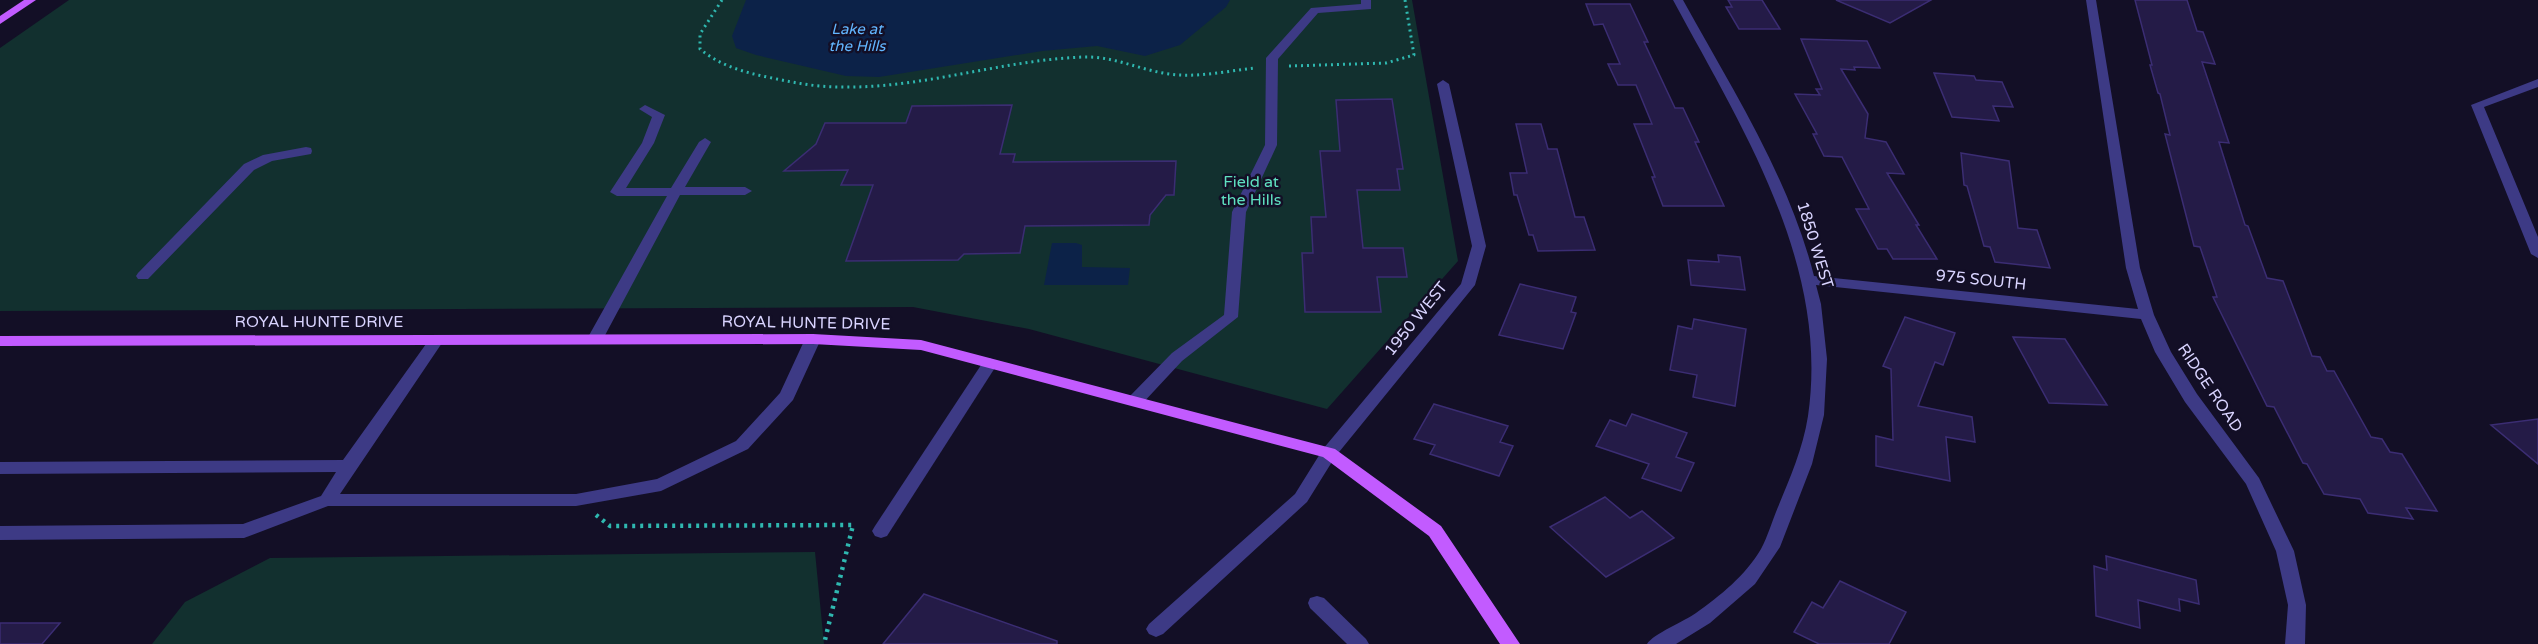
<svg xmlns="http://www.w3.org/2000/svg" width="2538" height="644" font-family="'Varela Round',sans-serif">
  <style>
    .green { fill: #12302f }
    .water { fill: #0c2248 }
    .building { fill: #241b47; stroke: #3b2d73; stroke-width: 1.5 }
    .lines { fill: none; stroke-linecap: round; stroke-linejoin: round }
    .path-far1 { stroke: #2fb8b0; stroke-width: 3; stroke-dasharray: 2 4; stroke-linecap: butt }
    .path { stroke: #2fb8b0; stroke-width: 4.5; stroke-dasharray: 3 5; stroke-linecap: butt }
    .minor { fill: #3d3a85; fill-rule: evenodd }
    .major { fill: #c25bff; fill-rule: evenodd }
    .labels { text-anchor: middle; dominant-baseline: central; stroke-width: 5; stroke-linejoin: round; paint-order: stroke }
    .far-water-label { font-size: 15px; font-style: italic; fill: #62b6ff; stroke: #130f26 }
    .park-label { font-size: 16px; fill: #5fe0c0; stroke: #130f26 }
    .street-label { font-size: 16px; fill: #d9d4ff; stroke: #130f26 }
  </style>
  <rect width="100%" height="100%" fill="#130f26"/>
  <g class="green">
    <path d="M69 0H1412L1458 261 1327 409 1029 329 913 307 0 311V48Z"/>
    <path d="M815 552 824 644H152L185 602 270 558Z"/>
  </g>
  <g class="water">
    <path d="M746 0H1230L1226 7 1180 45 1145 56 1097 46 1042 51 879 77 846 76 756 55 736 48 732 36Z"/>
    <path d="M1052 243H1076L1082 245V267L1130 268 1128 285H1044Z"/>
  </g>
  <g class="building">
    <path d="M1728 0H1762L1780 29H1739L1726 7H1732Z"/>
    <path d="M1836 0H1931L1890 23Z"/>
    <path d="M2135 0H2187L2197 31 2203 32 2215 64 2202 62 2229 143 2219 142 2245 225 2248 226 2267 278 2283 281 2312 356 2320 357 2327 371H2334L2371 437 2382 439 2390 452 2402 454 2437 511 2406 508 2413 519 2368 513 2360 499 2324 494 2307 464 2303 463 2274 407 2267 406 2213 297H2217L2200 247 2194 246 2165 134 2170 135 2160 94 2158 93 2150 65H2152Z"/>
    <path d="M1586 4H1630L1648 42H1644L1675 108H1683L1699 142H1695L1724 206H1663L1652 177H1655L1634 124H1652L1636 85H1618L1608 64H1620L1603 24 1594 25Z"/>
    <path d="M1801 39 1867 41 1880 68 1854 67 1855 70 1841 69 1868 114 1865 138 1886 142 1904 174 1887 173 1919 225H1916L1937 259H1893L1887 249H1878L1856 209H1869L1867 205 1842 157 1824 156 1813 134H1817L1795 94 1820 95 1816 89H1822Z"/>
    <path d="M1934 73 1974 76 1976 80 2002 82 2013 107 1993 106 1999 121 1952 117Z"/>
    <path d="M1392 99 1403 169H1397L1400 190H1357L1363 248H1403L1407 277H1377L1381 312H1305L1302 253H1313L1311 217H1326L1320 151H1340L1336 100Z"/>
    <path d="M1012 105 1000 154H1015L1013 162 1176 161 1174 195H1166L1150 215 1149 225 1025 226 1020 253 964 254 958 260 846 261 873 185H841L848 170 784 171 816 144 825 123H906L912 106Z"/>
    <path d="M1516 124H1541L1548 149H1557L1575 217H1584L1595 250 1538 251 1533 235H1529L1517 195H1514L1510 173H1527Z"/>
    <path d="M1961 153 2009 161 2018 228 2037 230 2050 268 1995 262 1990 247 1984 246 1967 186 1964 185Z"/>
    <path d="M1718 255 1740 257 1745 290 1691 285 1688 260 1719 262Z"/>
    <path d="M1520 284 1576 297 1571 312 1576 313 1563 349 1499 335Z"/>
    <path d="M1905 317 1955 333 1943 365 1935 362 1918 406 1972 417 1975 442 1946 437 1950 481 1876 466V436L1893 440 1891 369 1883 366Z"/>
    <path d="M1694 319 1746 329 1735 406 1693 397 1697 375 1670 370 1678 326 1692 329Z"/>
    <path d="M2013 337 2065 339 2107 405 2049 403Z"/>
    <path d="M1434 404 1508 426 1500 442 1513 446 1499 476 1430 454 1435 445 1414 439Z"/>
    <path d="M1632 414 1687 433 1676 457 1694 463 1681 491 1642 478 1649 464 1596 446 1610 420 1626 426Z"/>
    <path d="M2538 419V464L2491 425Z"/>
    <path d="M1605 497 1630 518 1642 511 1674 538 1606 577 1550 527Z"/>
    <path d="M2106 556 2196 580 2199 604 2179 599 2180 611 2138 600 2140 628 2096 616 2094 566 2107 570Z"/>
    <path d="M1840 581 1906 612 1889 644H1819L1794 632 1812 602 1823 608Z"/>
    <path d="M924 594 1057 641V644H883Z"/>
    <path d="M0 623H60L42 644H0Z"/>
  </g>
  <g class="lines">
    <g class="path-far1">
      <path d="M722 0 700 34V49C719 65 743 72 767 77 791 82 814 87 839 87 922 89 1001 60 1084 57 1113 56 1140 70 1169 74 1197 78 1227 71 1255 68"/>
      <path d="M1289 66 1386 63 1414 55 1405 0"/>
    </g>
    <path class="path" d="M596 515 610 526 853 525 824 644"/>
    <g class="minor">
      <path d="M1361 0H1371V9L1318 13 1278 59 1277 145 1246 212 1238 317 1182 361 1141 405H1129L1127 401 1129 397 1172 353 1224 315 1232 212 1265 145 1266 58 1311 8 1361 4Z"/>
      <path d="M1673 0H1683C1732 89 1789 177 1814 276L2138 309 2126 268 2086 0H2096L2140 268 2154 315 2171 352 2197 394 2259 478 2294 551 2306 605 2305 644H2285L2288 605 2276 551 2246 484 2185 402 2155 352 2141 319 1816 285 1821 304 1827 359 1824 415 1812 464 1780 547 1755 584 1710 623 1676 644H1647C1653 634 1685 621 1696 613 1720 596 1746 575 1761 549 1768 536 1772 521 1778 507 1790 478 1803 448 1808 416 1830 264 1742 128 1673 0Z"/>
      <path d="M2538 79V87L2484 107 2538 237V258L2531 254 2471 105Z"/>
      <path d="M1443 80 1449 84 1486 246 1475 285 1335 457 1307 502 1163 634 1156 637 1149 634 1146 629 1149 624 1295 494 1323 449 1461 284 1472 246 1437 84Z"/>
      <path d="M645 105 665 115 654 143 626 188H671L699 142 705 138 711 142 685 187H745L752 191 745 195H680L603 339 595 344 587 339 667 196H617L610 192 642 143 652 117 639 109Z"/>
      <path d="M306 147 311 148 312 151 311 154 272 161 254 170 148 279H138L136 276 138 273 244 164 263 155Z"/>
      <path d="M813 334 821 339 793 400 748 449 661 491 576 506H328L244 538 0 540V526L243 524 321 496 336 472 0 474V462L343 460 431 337 436 335 444 340 340 494H576L657 479 736 441 780 393 805 339Z"/>
      <path d="M990 358 998 363 887 536 881 538 875 536 872 531 875 526 985 359Z"/>
      <path d="M1317 596 1324 598 1366 639 1369 644H1347L1310 608 1308 603 1310 598Z"/>
    </g>
    <g class="major">
      <path d="M24 0H36L0 24V16Z"/>
      <path d="M813 334 921 340 1335 449 1441 526 1520 644H1500L1429 536 1323 457 921 350 813 344 0 346V336Z"/>
    </g>
  </g>
  <g class="labels">
    <g class="far-water-label">
      <text x="857" y="29">Lake at<tspan x="857" dy="17">the Hills</tspan></text>
    </g>
    <g class="park-label">
      <text x="1251" y="182">Field at<tspan x="1251" dy="18">the Hills</tspan></text>
    </g>
    <g class="street-label">
      <text transform="translate(1815 245) rotate(73)">1850 WEST</text>
      <text transform="translate(1981 280) rotate(6)">975 SOUTH</text>
      <text transform="translate(1416 319) rotate(-51)">1950 WEST</text>
      <text x="319" y="322">ROYAL HUNTE DRIVE</text>
      <text transform="translate(806 323) rotate(1)">ROYAL HUNTE DRIVE</text>
      <text transform="translate(2210 388) rotate(56)">RIDGE ROAD</text>
    </g>
  </g>
</svg>
